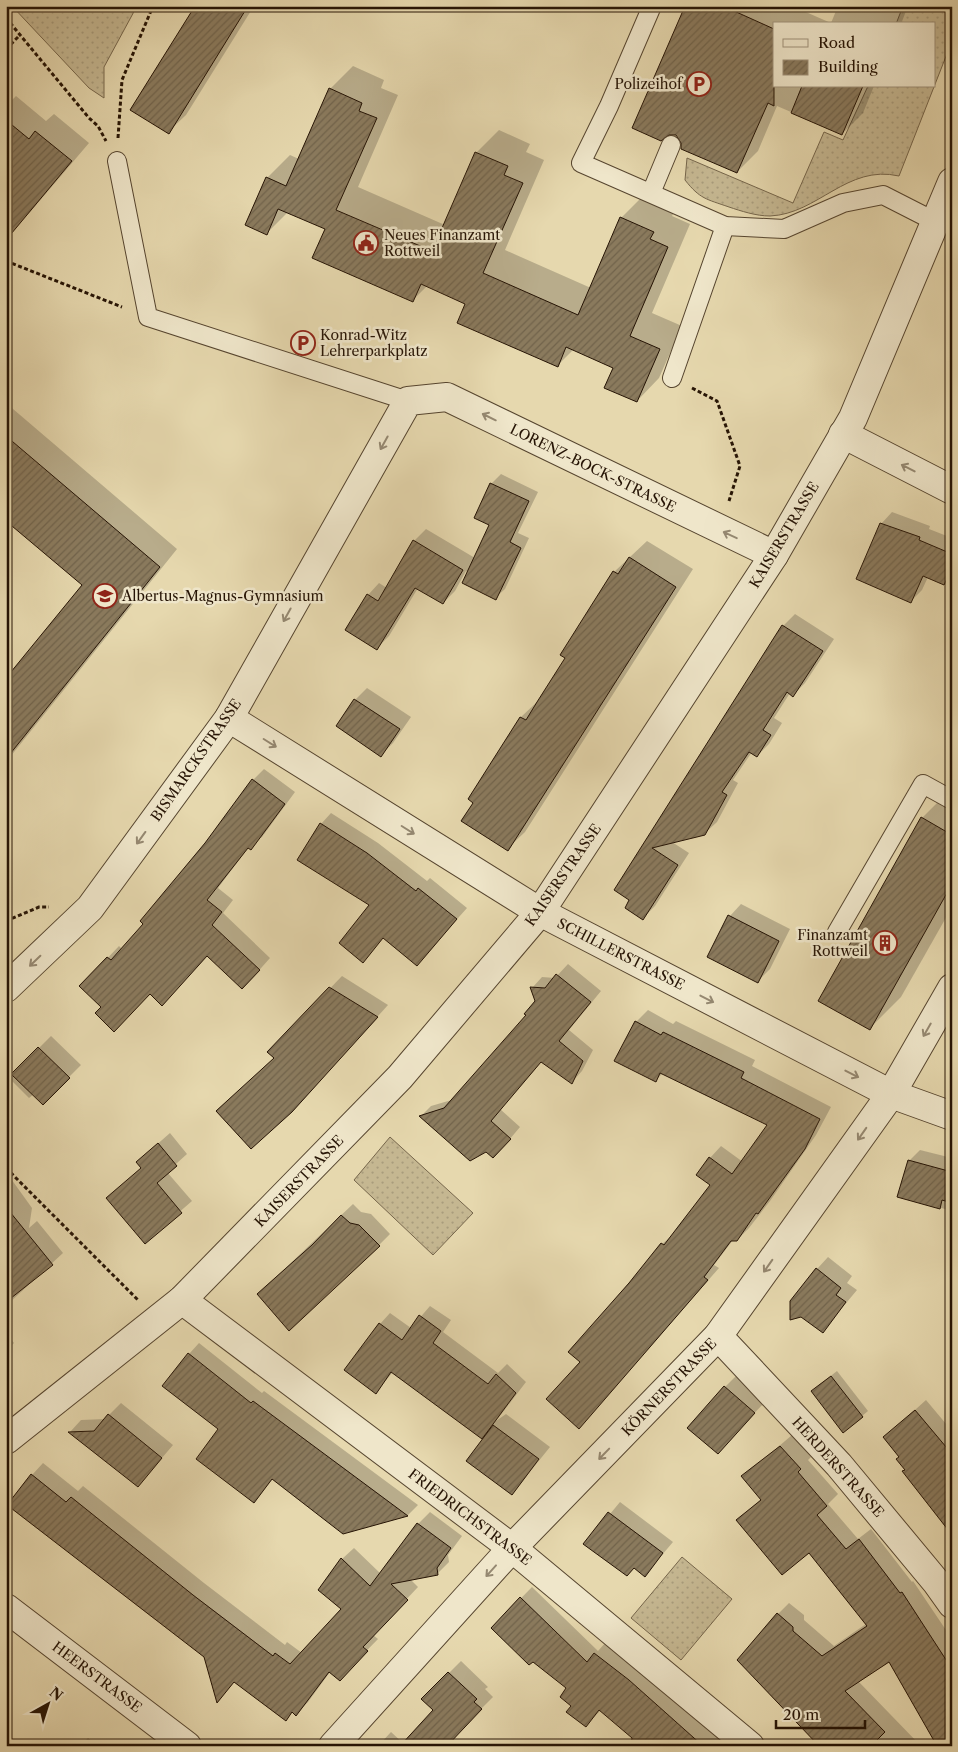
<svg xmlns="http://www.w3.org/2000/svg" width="958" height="1752" font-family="'Libre Caslon Text',serif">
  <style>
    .grass { fill: url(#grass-dots); stroke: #76664b }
    .shadow { fill: #0003 }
    .building { fill: url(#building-hatch); stroke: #261405 }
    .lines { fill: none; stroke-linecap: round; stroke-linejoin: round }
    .lane-casing { stroke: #56452f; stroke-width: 20 }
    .street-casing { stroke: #56452f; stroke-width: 30 }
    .path { stroke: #261405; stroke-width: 3; stroke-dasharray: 4 2.5; stroke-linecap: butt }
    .lane { stroke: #efe6ca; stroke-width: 18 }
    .street { stroke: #efe6ca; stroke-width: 28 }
    .oneway { stroke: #958871 }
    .labels { text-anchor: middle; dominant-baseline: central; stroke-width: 5; stroke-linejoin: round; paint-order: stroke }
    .poi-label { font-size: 14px; fill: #261405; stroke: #efe6ca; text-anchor: start }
    .street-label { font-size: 14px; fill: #261405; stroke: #efe6ca }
  </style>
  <defs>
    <pattern id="grass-dots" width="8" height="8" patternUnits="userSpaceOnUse" patternTransform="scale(1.25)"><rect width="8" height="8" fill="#c5b791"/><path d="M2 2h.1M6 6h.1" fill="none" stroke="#a99c7c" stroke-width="1.8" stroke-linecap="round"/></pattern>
    <pattern id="building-hatch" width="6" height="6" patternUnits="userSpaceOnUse" patternTransform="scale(1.25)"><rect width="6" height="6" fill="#8a7a5d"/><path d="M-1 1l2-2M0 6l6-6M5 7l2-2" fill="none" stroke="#71634b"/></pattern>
  </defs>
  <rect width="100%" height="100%" fill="#e6d8ae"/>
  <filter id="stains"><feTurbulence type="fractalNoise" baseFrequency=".004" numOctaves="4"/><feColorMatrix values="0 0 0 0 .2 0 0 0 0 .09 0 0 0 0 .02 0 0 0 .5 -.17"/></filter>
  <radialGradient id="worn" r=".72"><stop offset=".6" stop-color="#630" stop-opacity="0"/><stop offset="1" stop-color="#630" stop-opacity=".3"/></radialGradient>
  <g class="grass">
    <path d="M12 6H137L104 67V98L89 88Z"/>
    <path d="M903 6H952V41L899 176C847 164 818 214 770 216 756 216 741 211 729 207 706 199 700 199 685 180L687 158 793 203 824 132 843 140 868 86H934V24H896Z"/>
    <path d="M390 1137 473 1213 433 1255 354 1180Z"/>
    <path d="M682 1557 732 1599 681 1660 631 1618Z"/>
  </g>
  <g class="shadow">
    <path d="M197 6H254L186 115 168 132Z"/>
    <path d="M686 6H792L831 23 838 6H908L901 24H774V86H874L863 113 842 134 777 106 758 151 737 172Z"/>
    <path d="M353 66 384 80 381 88 398 95 358 187 445 225 476 153 499 130 530 144 526 152 544 160 505 250 591 288 621 218 644 195 676 209 672 216 690 224 652 313 682 326 659 378 637 401 614 367 574 349 557 366 467 303 427 286 413 300 326 228 288 212 267 233V178L290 155 299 159 330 89Z"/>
    <path d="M16 96 46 121 54 114 89 143 31 211 14 229 6 223V106Z"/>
    <path d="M6 403 177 549 6 762V680L84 585 6 519Z"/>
    <path d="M501 474 538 492 518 533 529 538 505 589 495 598 466 571 455 591 443 603 418 588 389 636 377 648 368 595 379 583 387 588 414 541 426 529 475 558 491 524V484Z"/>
    <path d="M892 512 930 526 929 529 952 538V587L928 577 922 590 911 601 881 524Z"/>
    <path d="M647 541 693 569 525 832 507 849 474 802 469 799 521 717 539 700 567 658 614 572Z"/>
    <path d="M795 614 834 639 805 683 793 695 790 693 774 718 782 723 769 744 757 756 752 752 733 780 738 783 717 822 704 834 672 842 689 853 655 906 643 918 631 900 616 890 783 626Z"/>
    <path d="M367 688 411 717 393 743 381 755 355 700Z"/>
    <path d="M264 769 295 792 262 837 249 847 218 888 233 900 223 913 270 958 254 976 208 955 150 993 103 1007 81 986 119 946 122 949 145 924 253 780Z"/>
    <path d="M952 788V907L901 997 870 1028 922 818Z"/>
    <path d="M331 813 378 843 427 881 430 878 467 908 427 953 384 937 363 961 371 905 321 824Z"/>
    <path d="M741 904 790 929 770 969 758 981 730 916Z"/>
    <path d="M568 964 601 991 569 1030 593 1050 582 1071 572 1082 542 1061 500 1109 520 1127 504 1146 486 1150 421 1116 431 1106 455 1099 528 1015 536 1001 532 988 542 977 555 978Z"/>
    <path d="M342 976 388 1005 303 1099 269 1052Z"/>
    <path d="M648 1010 673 1024 676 1021 755 1060 752 1066 831 1107 816 1135 770 1201 749 1228 737 1240H733L714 1265 719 1268 579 1427 582 1362 630 1284 662 1244 675 1233 711 1184 710 1158 721 1146 743 1162 769 1125 663 1073 655 1081 636 1022Z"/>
    <path d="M51 1036 81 1065 43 1103 34 1094 29 1098 9 1078Z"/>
    <path d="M170 1133 187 1154 167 1172 192 1201 145 1242 142 1167 137 1162Z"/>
    <path d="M920 1150 952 1158V1211L899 1196 909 1161Z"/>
    <path d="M9 1176 32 1208 29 1228 37 1221 63 1253 7 1305 6 1179Z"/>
    <path d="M353 1204 361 1212 371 1214 390 1234 379 1245 258 1294Z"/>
    <path d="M828 1257 852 1276 847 1283 857 1290 822 1332 817 1269Z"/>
    <path d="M430 1306 451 1320 443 1332 498 1373 507 1364 526 1382 496 1421 506 1414 550 1447 512 1494 488 1431 481 1438 393 1372 376 1392 380 1324 390 1313 411 1328Z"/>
    <path d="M6 1333 14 1343 6 1351Z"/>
    <path d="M199 1343 262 1393 264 1391 418 1505 408 1515 343 1532 273 1479 254 1501 220 1429 189 1354Z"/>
    <path d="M837 1371 868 1411 862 1416 818 1386Z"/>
    <path d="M737 1375 766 1401 729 1440 725 1387Z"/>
    <path d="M926 1400 952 1431V1518L906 1469 901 1456 885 1437Z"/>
    <path d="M121 1403 173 1445 138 1486 70 1432 81 1420 105 1419Z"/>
    <path d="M792 1435 811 1457 808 1460 838 1494 828 1504 858 1539 871 1529 912 1582 913 1581 952 1639V1746L889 1661 858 1681 921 1746H821L778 1614 789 1603 804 1615V1620L834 1646 866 1624 809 1551 737 1520 762 1498 743 1477Z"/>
    <path d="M43 1463 78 1491 83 1486 204 1583 285 1645 287 1642 302 1653 343 1609 342 1559 354 1548 381 1574 418 1524 430 1512 462 1536 448 1555 449 1562 437 1574 410 1579 418 1587 373 1635 378 1639 339 1679 330 1672 308 1702 296 1714 293 1712 285 1719 235 1681 218 1701 205 1657 32 1475Z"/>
    <path d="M620 1502 673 1542 645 1575 635 1567 627 1575 585 1544Z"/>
    <path d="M532 1587 598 1651 606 1642 641 1668 727 1746H641L601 1710 586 1725 573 1706 568 1688 492 1628Z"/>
    <path d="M461 1661 488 1687 485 1689 493 1697 460 1730 423 1699Z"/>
    <path d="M391 1732 404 1744 423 1746H378Z"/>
    <path d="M88 1738 98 1746H80Z"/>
  </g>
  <g class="building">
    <path d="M195 6H248L169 134 130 110Z"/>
    <path d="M685 6H723L774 29V106L768 103 737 173 681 149V143L676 135H669L661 141 632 128Z"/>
    <path d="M802 86H863L842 135 791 113Z"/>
    <path d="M329 88 362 103 359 111 377 118 336 210 432 251 475 152 508 166 504 175 523 183 483 273 578 315 620 217 654 232 650 239 668 247 630 336 660 349 637 402 604 388 613 368 566 347 558 367 457 323 465 304 421 284 413 302 312 258 325 229 278 209 267 235 245 225 266 177 286 186Z"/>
    <path d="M6 120 29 139 35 131 72 161 6 240Z"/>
    <path d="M6 436 160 567 6 759V678L82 585 6 521Z"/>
    <path d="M490 483 529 501 510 542 521 548 496 600 462 583 489 525 474 518Z"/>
    <path d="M880 523 920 537 919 540 952 554V568L944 585 923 576 911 603 856 579Z"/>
    <path d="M413 540 463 570 443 604 415 588 377 650 345 630 367 594 378 601Z"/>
    <path d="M629 557 676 587 508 851 461 821 473 803 468 799 520 717 526 720 537 702 565 658 560 655 613 571 618 574Z"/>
    <path d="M782 625 823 651 793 697 787 692 763 730 771 735 757 757 749 752 722 792 727 795 705 835 652 848 678 865 643 920 625 908 629 900 614 890Z"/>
    <path d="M354 699 400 729 381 757 336 726Z"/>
    <path d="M252 779 285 804 251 850 248 848 207 900 222 912 212 925 260 970 242 989 207 956 162 1006 150 994 114 1032 95 1013 101 1007 79 986 107 957 111 960 143 924 140 921 205 843Z"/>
    <path d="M921 817 952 835V884L870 1030 818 1001Z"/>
    <path d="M320 823 367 853 416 891 418 888 457 919 417 966 383 938 363 963 339 943 369 905 297 860Z"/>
    <path d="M728 915 779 941 758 983 707 957Z"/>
    <path d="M556 974 591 1002 559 1041 583 1061 572 1084 541 1062 491 1121 511 1139 493 1158 486 1152 470 1161 419 1116 444 1108 526 1015 524 1014 535 1001 530 987 545 988Z"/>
    <path d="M329 987 378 1017 292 1112 251 1149 216 1111 274 1058 267 1052Z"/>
    <path d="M635 1021 661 1035 663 1032 744 1072 741 1078 820 1119 805 1149 758 1214 756 1213 737 1241H731L704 1277 708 1280 579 1429 546 1399 580 1362 568 1352 629 1283 661 1243 664 1245 710 1185 696 1175 709 1157 732 1174 767 1125 660 1073 656 1082 614 1061Z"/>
    <path d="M38 1047 70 1078 43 1105 11 1074Z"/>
    <path d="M158 1143 177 1166 157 1183 182 1213 145 1244 106 1198 141 1168 136 1162Z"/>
    <path d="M908 1160 952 1172V1203L942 1200 940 1209 897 1197Z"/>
    <path d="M6 1207 53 1265 6 1302Z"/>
    <path d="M341 1215 350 1223 359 1225 380 1246 289 1331 257 1294 312 1245Z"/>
    <path d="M816 1268 841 1288 836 1295 846 1302 823 1333 801 1317 790 1320V1301Z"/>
    <path d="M419 1315 441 1331 433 1343 488 1384 496 1374 516 1393 482 1439 391 1372 376 1394 344 1370 379 1323 402 1340Z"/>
    <path d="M188 1353 251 1403 253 1401 408 1516 343 1534 272 1479 254 1503 196 1459 218 1429 162 1386Z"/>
    <path d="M831 1376 863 1417 843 1433 811 1391Z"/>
    <path d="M724 1386 755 1413 718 1454 687 1428Z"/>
    <path d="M915 1410 952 1454V1535L902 1471 905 1470 896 1459 899 1457 883 1437Z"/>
    <path d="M108 1414 162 1458 138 1487 68 1432 94 1431Z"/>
    <path d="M493 1425 539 1459 512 1495 466 1461Z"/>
    <path d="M780 1446 801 1469 798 1472 827 1506 817 1515 846 1549 859 1539 900 1593 902 1592 952 1669V1746H937L889 1662 845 1691 885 1732 871 1746H819L737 1660 777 1613 793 1627V1631L822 1656 867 1626 809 1553 782 1575 736 1520 761 1500 741 1476Z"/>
    <path d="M31 1474 66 1502 71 1497 193 1595 273 1656 275 1653 290 1664 341 1609 318 1590 341 1558 370 1586 417 1523 451 1548 437 1568 438 1575 391 1584 408 1600 363 1647 368 1651 340 1681 329 1672 296 1716 292 1712 286 1721 234 1682 217 1703 204 1657 7 1505Z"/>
    <path d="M608 1512 663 1553 645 1577 634 1568 627 1576 583 1544Z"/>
    <path d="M520 1597 587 1662 594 1653 629 1680 703 1746H631L632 1738 599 1710 586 1727 566 1712 571 1706 560 1697 566 1688 533 1662 529 1665 491 1628Z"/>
    <path d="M448 1672 477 1699 474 1702 482 1709 447 1746H400L433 1710 421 1699Z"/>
  </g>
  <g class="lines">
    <defs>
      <g id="lane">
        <path d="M652 6 609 106 581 163 725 226 784 229 843 203 883 195 936 222"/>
        <path d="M117 161 148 317 408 401"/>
        <path d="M651 193 671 145"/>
        <path d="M672 378 725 226"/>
        <path d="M837 932 923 784 952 800"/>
      </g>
      <g id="street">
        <path d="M843 434 952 490"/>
        <path d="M229 718 540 912 891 1094 952 1116"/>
        <path d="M6 988 90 908 229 718 408 401 447 397 774 555"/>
        <path d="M182 1300 512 1548 750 1746"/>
        <path d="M718 1336 839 1465 937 1583 952 1604"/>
        <path d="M6 1440 182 1300 400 1077 540 912 774 555 853 418 952 182"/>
        <path d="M6 1608 187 1746"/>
        <path d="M333 1746 512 1548 718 1336 891 1094 952 988"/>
      </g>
    </defs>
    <use href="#lane" class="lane-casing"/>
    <use href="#street" class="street-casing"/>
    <g class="path">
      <path d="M6 18 89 118 98 126 106 141"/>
      <path d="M6 49 20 35"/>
      <path d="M118 138 122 80 153 6"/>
      <path d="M6 261 122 307"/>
      <path d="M692 388 717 401 740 466 729 501"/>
      <path d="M6 921 39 907H49"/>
      <path d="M6 1168 138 1300"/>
    </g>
    <use href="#lane" class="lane"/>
    <use href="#street" class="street"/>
  </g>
  <defs><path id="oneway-shaft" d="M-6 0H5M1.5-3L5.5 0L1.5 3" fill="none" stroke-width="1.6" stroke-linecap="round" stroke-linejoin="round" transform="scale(1.25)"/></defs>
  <g class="oneway">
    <use href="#oneway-shaft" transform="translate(489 417) rotate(-154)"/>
    <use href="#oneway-shaft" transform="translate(384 443) rotate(119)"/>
    <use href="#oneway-shaft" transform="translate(908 468) rotate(-153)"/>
    <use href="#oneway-shaft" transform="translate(730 535) rotate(-155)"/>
    <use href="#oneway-shaft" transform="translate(287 615) rotate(119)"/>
    <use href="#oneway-shaft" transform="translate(270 743) rotate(32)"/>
    <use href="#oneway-shaft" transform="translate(408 830) rotate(32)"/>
    <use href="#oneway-shaft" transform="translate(141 838) rotate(126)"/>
    <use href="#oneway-shaft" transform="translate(35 961) rotate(136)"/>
    <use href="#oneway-shaft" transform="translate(707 999) rotate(27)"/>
    <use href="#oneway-shaft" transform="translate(927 1030) rotate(120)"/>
    <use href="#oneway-shaft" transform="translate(852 1074) rotate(27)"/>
    <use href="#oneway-shaft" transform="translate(862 1134) rotate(125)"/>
    <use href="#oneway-shaft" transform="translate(768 1266) rotate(125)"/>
    <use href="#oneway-shaft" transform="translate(604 1454) rotate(134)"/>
    <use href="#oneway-shaft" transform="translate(491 1571) rotate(132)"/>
  </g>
  <defs>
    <symbol id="parking-ring" viewBox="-11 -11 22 22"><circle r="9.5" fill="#efe6ca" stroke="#8f2418" stroke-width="1.5"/><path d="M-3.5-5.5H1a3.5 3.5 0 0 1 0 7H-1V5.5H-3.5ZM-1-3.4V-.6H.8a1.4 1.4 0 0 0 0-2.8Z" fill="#8f2418"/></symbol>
    <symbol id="civic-ring" viewBox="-11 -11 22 22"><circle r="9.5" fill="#efe6ca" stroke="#8f2418" stroke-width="1.5"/><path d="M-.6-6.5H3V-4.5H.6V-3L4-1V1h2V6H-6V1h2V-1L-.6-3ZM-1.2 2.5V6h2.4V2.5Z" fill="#8f2418"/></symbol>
    <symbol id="school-ring" viewBox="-11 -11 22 22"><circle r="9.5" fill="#efe6ca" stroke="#8f2418" stroke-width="1.5"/><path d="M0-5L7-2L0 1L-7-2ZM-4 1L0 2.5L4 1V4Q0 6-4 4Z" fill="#8f2418"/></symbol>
    <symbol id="building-ring" viewBox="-11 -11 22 22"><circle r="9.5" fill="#efe6ca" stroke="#8f2418" stroke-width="1.5"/><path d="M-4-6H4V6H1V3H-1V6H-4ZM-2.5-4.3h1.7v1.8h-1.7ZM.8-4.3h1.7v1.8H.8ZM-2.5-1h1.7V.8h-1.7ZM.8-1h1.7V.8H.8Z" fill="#8f2418"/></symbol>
  </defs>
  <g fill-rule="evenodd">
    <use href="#parking-ring" x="685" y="70" width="28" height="28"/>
    <use href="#civic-ring" x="352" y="229" width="28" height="28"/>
    <use href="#parking-ring" x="289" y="329" width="28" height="28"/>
    <use href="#school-ring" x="91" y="582" width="28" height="28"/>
    <use href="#building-ring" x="871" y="929" width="28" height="28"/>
  </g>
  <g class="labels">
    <g class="poi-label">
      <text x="682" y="84" text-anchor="end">Polizeihof</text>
      <text x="384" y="235">Neues Finanzamt<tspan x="384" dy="16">Rottweil</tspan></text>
      <text x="320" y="335">Konrad-Witz<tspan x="320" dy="16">Lehrerparkplatz</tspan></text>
      <text x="122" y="596">Albertus-Magnus-Gymnasium</text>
      <text x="868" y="935" text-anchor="end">Finanzamt<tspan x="868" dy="16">Rottweil</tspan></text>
    </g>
    <g class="street-label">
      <text transform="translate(593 468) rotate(26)">LORENZ-BOCK-STRASSE</text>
      <text transform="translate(784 535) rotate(-59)">KAISERSTRASSE</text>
      <text transform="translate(196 760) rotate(-55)">BISMARCKSTRASSE</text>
      <text transform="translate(563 875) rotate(-55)">KAISERSTRASSE</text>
      <text transform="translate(621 954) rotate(27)">SCHILLERSTRASSE</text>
      <text transform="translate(299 1181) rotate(-46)">KAISERSTRASSE</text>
      <text transform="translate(669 1387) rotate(-46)">KÖRNERSTRASSE</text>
      <text transform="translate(838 1467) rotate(48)">HERDERSTRASSE</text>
      <text transform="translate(470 1517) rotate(37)">FRIEDRICHSTRASSE</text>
      <text transform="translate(97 1677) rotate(37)">HEERSTRASSE</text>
    </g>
  </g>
  <rect width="958" height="1752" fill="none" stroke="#e6d8ae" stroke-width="25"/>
  <rect x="8" y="8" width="943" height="1737" fill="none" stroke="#261405" stroke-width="2.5"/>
  <rect x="12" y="12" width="933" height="1727" fill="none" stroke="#261405"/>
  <rect x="773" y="22" width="162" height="65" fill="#efe6ca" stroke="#9f927b"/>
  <rect x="783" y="39" width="25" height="8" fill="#efe6ca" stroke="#9f927b"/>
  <text x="818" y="48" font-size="15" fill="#261405">Road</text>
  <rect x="783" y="60" width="25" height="15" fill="url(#building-hatch)" stroke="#9f927b"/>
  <text x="818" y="72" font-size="15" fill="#261405">Building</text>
  <g transform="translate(48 1704) rotate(39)" stroke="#efe6ca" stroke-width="4" paint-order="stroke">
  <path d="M0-4L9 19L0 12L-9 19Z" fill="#261405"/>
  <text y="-8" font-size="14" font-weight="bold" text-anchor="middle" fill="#261405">N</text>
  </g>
  <path d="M776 1720v8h89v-8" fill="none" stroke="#261405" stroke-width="2.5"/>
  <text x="783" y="1720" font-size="15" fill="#261405" stroke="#efe6ca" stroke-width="4" paint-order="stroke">20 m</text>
  <rect width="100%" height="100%" filter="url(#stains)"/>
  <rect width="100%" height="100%" fill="url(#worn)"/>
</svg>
